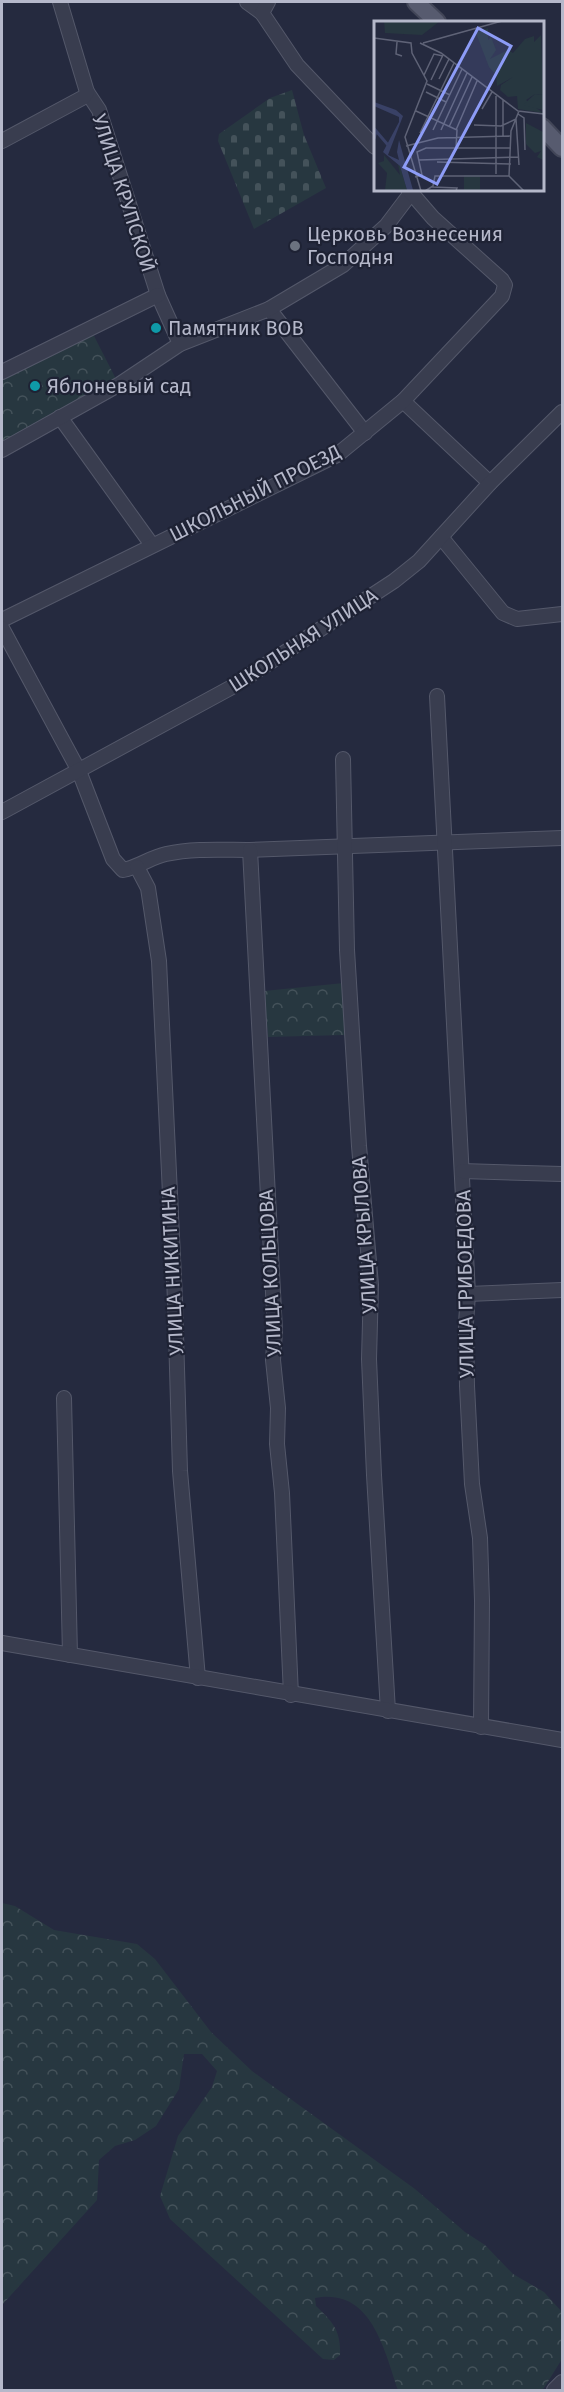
<svg xmlns="http://www.w3.org/2000/svg" width="564" height="2392" font-family="'Fira Sans',sans-serif">
  <style>
    .forest { fill: url(#forest-crowns) }
    .cemetery { fill: url(#cemetery-stones) }
    .lines { fill: none; stroke-linecap: round; stroke-linejoin: round }
    .minor-casing { stroke: #54586a; stroke-width: 16 }
    .major-casing { stroke: #424658; stroke-width: 20 }
    .minor { stroke: #393d4f; stroke-width: 14 }
    .major { stroke: #575b6f; stroke-width: 16 }
    .worship-dot { fill: #6b7280; stroke: #1e2234; stroke-width: 2 }
    .culture-dot { fill: #0f9aa8; stroke: #1e2234; stroke-width: 2 }
    .labels { text-anchor: middle; dominant-baseline: central; stroke-width: 4.5; stroke-linejoin: round; paint-order: stroke }
    .street-label { font-size: 20px; fill: #b5b8ca; stroke: #1e2234 }
    .poi-label { font-size: 20px; fill: #b5b8ca; stroke: #1e2234; text-anchor: start }
    .inset-river { fill: none; stroke: #394166; stroke-width: 3 }
    .inset-road { fill: none; stroke: #5f6377; stroke-width: 1.5 }
    .view { fill: #8d9cf7; fill-opacity: 0.15; stroke: #8d9cf7; stroke-width: 3 }
    .inset-edge { fill: none; stroke: #b5b8ca; stroke-width: 3 }
  </style>
  <defs>
    <pattern id="forest-crowns" width="20" height="18" patternUnits="userSpaceOnUse" patternTransform="scale(1.5)"><rect width="20" height="18" fill="#273740"/><path d="M2 6a3 3 0 1 1 6 0M12 15a3 3 0 1 1 6 0" fill="none" stroke="#44525a"/></pattern>
    <pattern id="cemetery-stones" width="16" height="16" patternUnits="userSpaceOnUse" patternTransform="scale(1.5)"><rect width="16" height="16" fill="#273740"/><path d="M2 7V4a2 2 0 0 1 4 0v3zM10 15v-3a2 2 0 0 1 4 0v3z" fill="#44525a"/></pattern>
  </defs>
  <rect width="100%" height="100%" fill="#252a3f"/>
  <g class="forest">
    <path d="M93 334 116 379 2 443V379Z"/>
    <path d="M344 983 345 1035 268 1037 264 991Z"/>
    <path d="M2 1903 15 1906 54 1930 137 1944 155 1959 211 2032 252 2071 415 2189 465 2232 485 2245 513 2274 544 2292 562 2312V2359L544 2388 541 2390H398C384 2349 371 2287 315 2298L316 2306C333 2322 341 2331 340 2355L334 2360 323 2359 170 2219 160 2196 178 2136 212 2087 217 2071 202 2054H184L179 2089 156 2126 135 2140 115 2146 99 2160 97 2200 2 2305Z"/>
  </g>
  <path class="cemetery" d="M292 90 304 135 326 188 254 229 218 141 219 134 270 98Z"/>
  <g class="lines">
    <defs>
      <g id="minor">
        <path d="M247 2 262 13"/>
        <path d="M268 2 262 13 297 65 375 147"/>
        <path d="M87 92 99 110 158 295 180 344"/>
        <path d="M2 141 84 97 87 92 60 2"/>
        <path d="M269 309 365 433"/>
        <path d="M2 372 158 295"/>
        <path d="M403 401 490 483"/>
        <path d="M60 417 152 545"/>
        <path d="M2 450 120 384 180 344 269 309 343 265 386 226 411 193"/>
        <path d="M441 537 503 613 517 619 562 614"/>
        <path d="M2 620 337 455 403 401 502 296 505 285 502 280 433 218 408 189"/>
        <path d="M2 628 79 771 113 859 123 870C139 867 151 857 166 854 194 848 222 850 250 850L562 838"/>
        <path d="M437 696 468 1294 466 1323 467 1386 472 1484 480 1538 482 1601 481 1727"/>
        <path d="M343 759 347 950 359 1146 371 1285 369 1359 374 1475 388 1711"/>
        <path d="M2 812 232 687 394 581 419 561 490 483 562 412"/>
        <path d="M250 850 275 1331 273 1360 278 1408 277 1444 282 1493 291 1695"/>
        <path d="M137 867 148 888 159 961 175 1300 180 1471 198 1678"/>
        <path d="M462 1171 562 1174"/>
        <path d="M468 1294 562 1290"/>
        <path d="M64 1398 70 1655"/>
        <path d="M2 1643 562 1740"/>
        <path d="M554 2390 562 2382"/>
      </g>
      <g id="major">
        <path d="M416 2 437 22"/>
        <path d="M542 127 562 148"/>
      </g>
    </defs>
    <use href="#minor" class="minor-casing"/>
    <use href="#major" class="major-casing"/>
    <use href="#minor" class="minor"/>
    <use href="#major" class="major"/>
  </g>
  <circle class="worship-dot" cx="295" cy="246" r="6"/>
  <g class="culture-dot">
    <circle cx="156" cy="328" r="6"/>
    <circle cx="35" cy="386" r="6"/>
  </g>
  <g class="labels">
    <g class="street-label">
      <text transform="translate(124 193) rotate(72)">УЛИЦА КРУПСКОЙ</text>
      <text transform="translate(255 493) rotate(-27)">ШКОЛЬНЫЙ ПРОЕЗД</text>
      <text transform="translate(303 640) rotate(-33)">ШКОЛЬНАЯ УЛИЦА</text>
      <text transform="translate(364 1235) rotate(-94)">УЛИЦА КРЫЛОВА</text>
      <text transform="translate(172 1271) rotate(-93)">УЛИЦА НИКИТИНА</text>
      <text transform="translate(270 1273) rotate(-93)">УЛИЦА КОЛЬЦОВА</text>
      <text transform="translate(465 1284) rotate(-91)">УЛИЦА ГРИБОЕДОВА</text>
    </g>
    <g class="poi-label">
      <text x="307" y="234">Церковь Вознесения<tspan x="307" dy="23">Господня</tspan></text>
      <text x="168" y="328">Памятник ВОВ</text>
      <text x="47" y="386">Яблоневый сад</text>
    </g>
  </g>
  <g transform="translate(374 21)">
    <rect width="170" height="170" fill="#252a3f"/>
    <path d="M10 134 26 154 24 143 26 145 33 169H11L13 152 4 142 10 140Z" fill="#273740"/>
    <path d="M10 0 33 1 66 0 48 14 11 12ZM114 7V19L117 16 122 29 116 38 134 29 139 32 151 18 160 15V21L167 14 169 74 161 73 152 79 169 92 144 88 143 75 134 76 126 69 127 64 139 56 123 65 122 54 115 46 102 12ZM152 102 169 111V139L163 136 167 130 161 132 152 123Z" fill="#273740"/>
    <path d="M161 73 169 74V89L149 84Z" fill="#273740"/>
    <path d="M90 154H106V169H90Z" fill="#273740"/>
    <path d="M0 81 22 89 29 95 14 134 25 139 23 131 25 119 39 169H33L26 145 9 131 25 101V96L0 85Z" fill="#394166"/>
    <path class="inset-river" d="M0 118 2 110 14 124"/>
    <path class="inset-road" d="M0 17 37 22 38 32 53 60 31 116 47 170M23 21 22 33 28 35M46 22 67 32 144 90 170 93M49 22 128 0M50 54 60 33 69 35M65 58 75 38M57 59 69 34M53 63 76 74M52 71 72 81M122 75V153M129 79V115M108 88 118 71M42 90 83 109 82 127M144 93 150 97 151 129M142 98 145 144M100 104 127 105 142 98M75 106 98 56M59 109 88 48M67 109 93 52M82 109 103 60M46 112 80 42M32 125 64 117 136 115M45 139 144 136M63 141 137 143M135 155 137 110 145 90M135 155 150 170M41 156 48 154 43 131 52 127H137M58 166 83 167 82 170M51 170 59 165 61 155H135"/>
    <path class="view" d="M104 7 137 25 63 163 30 146Z"/>
    <rect width="170" height="170" class="inset-edge"/>
  </g>
  <rect width="564" height="2392" fill="none" stroke="#b5b8ca" stroke-width="6"/>
</svg>
